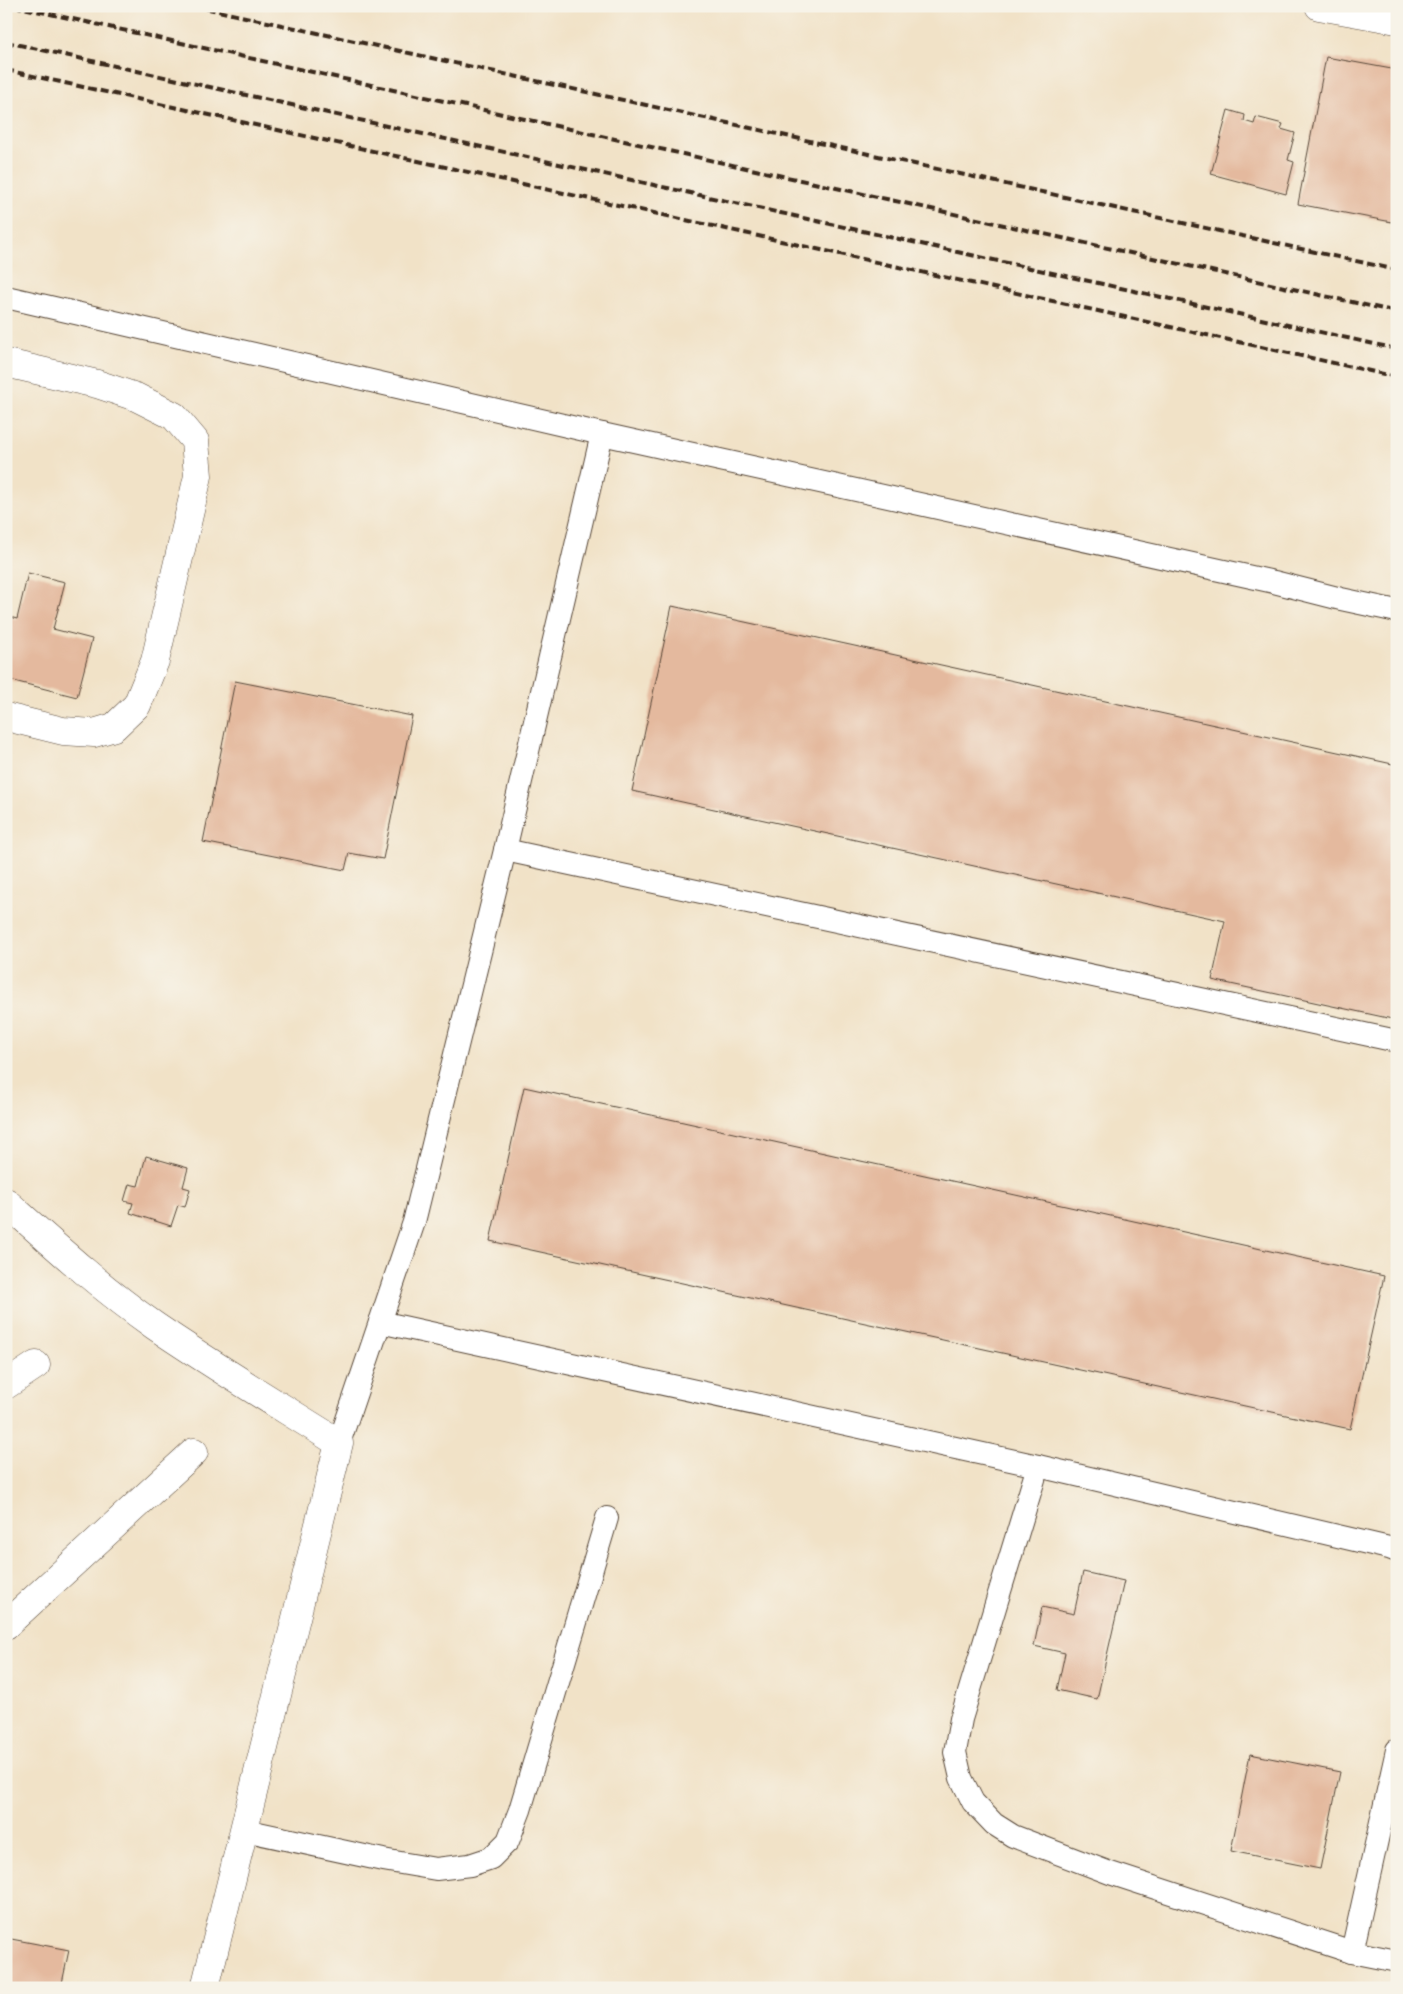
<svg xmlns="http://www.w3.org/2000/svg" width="1403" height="1994" font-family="Sriracha,sans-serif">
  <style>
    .building { fill: #e4b99e }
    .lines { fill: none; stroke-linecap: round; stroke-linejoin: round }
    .lane-casing { stroke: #564637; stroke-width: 24 }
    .street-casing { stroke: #564637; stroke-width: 29 }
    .lane { stroke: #fff; stroke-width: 22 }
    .street { stroke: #fff; stroke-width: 28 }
    .rail { stroke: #3b2a1e; stroke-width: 4; stroke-dasharray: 8 4; stroke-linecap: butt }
  </style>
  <rect width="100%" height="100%" fill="#f7f3e8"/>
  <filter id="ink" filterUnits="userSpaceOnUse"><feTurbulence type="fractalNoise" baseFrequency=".02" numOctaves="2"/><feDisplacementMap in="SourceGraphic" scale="10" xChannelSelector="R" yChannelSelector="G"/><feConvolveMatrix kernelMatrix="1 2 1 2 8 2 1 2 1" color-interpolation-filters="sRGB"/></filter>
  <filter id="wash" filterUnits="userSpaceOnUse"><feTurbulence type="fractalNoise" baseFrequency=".0096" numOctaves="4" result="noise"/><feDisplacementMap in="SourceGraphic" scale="20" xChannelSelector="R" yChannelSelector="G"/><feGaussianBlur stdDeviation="1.12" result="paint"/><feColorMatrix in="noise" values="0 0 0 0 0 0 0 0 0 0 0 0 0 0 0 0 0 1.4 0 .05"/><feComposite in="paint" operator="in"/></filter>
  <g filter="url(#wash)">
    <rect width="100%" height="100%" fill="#f1e2c7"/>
    <g id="blocks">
      <g class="building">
        <path d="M1326 57 1397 70V223L1298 204Z"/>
        <path d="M1228 110 1245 115 1244 121 1254 124 1256 117 1283 124 1281 129 1295 133 1288 160 1294 162 1286 194 1211 174Z"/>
        <path d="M28 573 65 582 53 629 92 639 77 697 6 679V616L17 619Z"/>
        <path d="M672 606 1397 765V1020L1212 980 1225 921 632 791Z"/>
        <path d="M235 681 412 716 383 859 349 853 345 870 203 842Z"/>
        <path d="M524 1087 1384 1276 1350 1429 490 1241Z"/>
        <path d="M146 1156 188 1168 183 1187 190 1189 185 1207 178 1205 171 1226 130 1213 133 1203 124 1201 129 1184 138 1186Z"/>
        <path d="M1083 1572 1124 1581 1097 1699 1057 1690 1065 1653 1034 1646 1042 1607 1074 1614Z"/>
        <path d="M1250 1754 1340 1772 1320 1869 1231 1851Z"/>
        <path d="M6 1938 69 1950 61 1988H6Z"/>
      </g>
    </g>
  </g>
  <g filter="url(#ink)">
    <use href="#blocks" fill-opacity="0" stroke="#564637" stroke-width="1"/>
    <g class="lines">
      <defs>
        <g id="lane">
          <path d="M6 297 602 434 1274 582 1341 599 1397 611"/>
          <path d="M505 850 1397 1041"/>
          <path d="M380 1322 1038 1466 1389 1548 1397 1551"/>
          <path d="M339 1443 414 1222 505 850 602 434"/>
          <path d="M1038 1466 961 1719 955 1752 961 1778 973 1802 994 1824 1013 1836 1110 1873 1352 1952 1397 1961"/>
          <path d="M244 1830 383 1860 436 1869 470 1865 491 1858 508 1841 520 1810 607 1518"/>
          <path d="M1352 1952 1397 1750"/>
        </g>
        <g id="street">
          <path d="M1319 6 1397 20"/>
          <path d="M6 363 97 384 136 397 174 416 195 441 198 476 155 661 137 705 114 727 94 733 63 731 6 717"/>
          <path d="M6 1202C54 1245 102 1289 155 1326 215 1367 277 1404 339 1443L205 1988"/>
          <path d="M6 1385 36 1365"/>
          <path d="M6 1625 194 1452"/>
        </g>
      </defs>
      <use href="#lane" class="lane-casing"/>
      <use href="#street" class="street-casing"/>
      <use href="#lane" class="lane"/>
      <use href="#street" class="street"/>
      <g class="rail">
        <path d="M14 6 1397 312"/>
        <path d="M195 6 1397 270"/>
        <path d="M6 42 1397 349"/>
        <path d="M6 70 1397 377"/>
      </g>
    </g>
  </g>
  <rect width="1403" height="1994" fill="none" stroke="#f7f3e8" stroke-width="25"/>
</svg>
